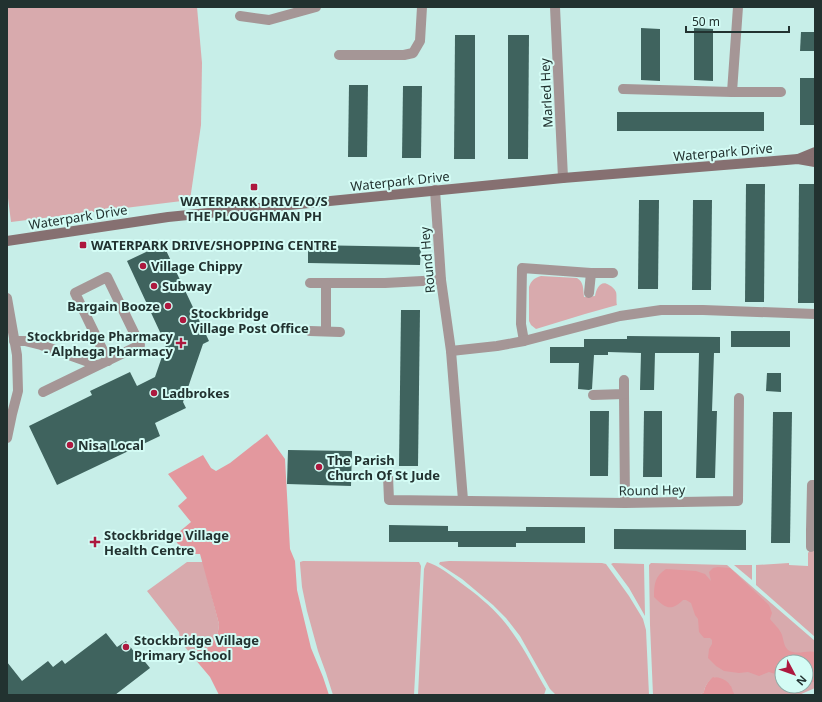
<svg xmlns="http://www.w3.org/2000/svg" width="822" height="702" font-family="'Noto Sans',sans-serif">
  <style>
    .green { fill: #d8aaad; fill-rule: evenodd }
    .forest { fill: #e3989e }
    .building { fill: #3f635e }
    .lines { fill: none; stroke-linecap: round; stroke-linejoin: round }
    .street { stroke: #a59696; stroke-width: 10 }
    .secondary { stroke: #867071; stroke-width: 10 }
    .poi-dot { fill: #ad193f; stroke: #d4fcf5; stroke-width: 1.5 }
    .labels { text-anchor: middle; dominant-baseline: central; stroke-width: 4; stroke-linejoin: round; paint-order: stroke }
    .street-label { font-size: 13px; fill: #223230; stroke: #d4fcf5 }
    .poi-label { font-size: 13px; font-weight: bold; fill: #223230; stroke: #d4fcf5; text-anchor: start }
  </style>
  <rect width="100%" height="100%" fill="#c7eee8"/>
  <g class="green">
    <path d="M7 7H197L202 63 201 125 190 200 11 222 7 190Z"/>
    <path d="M541 276 577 278C584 282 583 289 584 297L595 296C596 289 601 279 609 285 611 286 615 289 616 292 617 295 616 302 617 305L585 314 536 329 531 325 529 321V287C531 281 534 278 541 276Z"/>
    <path d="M810 550H815V637L756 585V565L789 563V565L808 566V553Z"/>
    <path d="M303 561 419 562 421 566 414 695H333L326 673 318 651 307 611 302 587 300 564V562Z"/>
    <path d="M449 561 602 563 606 564 629 596 643 619 646 630 649 695H556L550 689 520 636 506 618 493 605 462 579 439 564 440 562Z"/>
    <path d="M187 562H203L219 624C218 643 207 648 194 658L180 641 179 632 147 591Z"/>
    <path d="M427 562C439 566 451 575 461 583 475 593 491 606 502 619 519 639 531 662 543 684L546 689 544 695H418L424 569 425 566Z"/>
    <path d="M613 563 644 564 645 616 629 588 612 565 611 564Z"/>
    <path d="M651 563 727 565 815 641V688L799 695H736L733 693 730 685 714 677C709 680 704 687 704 692L700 695H653L650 625 649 565ZM782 662H806V686H782Z"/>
    <path d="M734 565H752V580Z"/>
  </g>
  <g class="forest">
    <path d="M267 434 285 459 290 549 295 561 297 590 311 648 323 677 329 695H219L210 677 194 658C207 648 218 643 219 624L200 554H185L173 537 191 522 178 506 187 498 168 474 203 455 211 468 216 471 230 463Z"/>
    <path d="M718 567 730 568 769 605 772 613 770 619C774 624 780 629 782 635 784 641 784 651 793 652 800 654 808 650 815 652V682H809L806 680V662H782V676L769 672 759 676 748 672 739 673 724 671 716 666 708 658 709 649 712 644V640L710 638H704L699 632 698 619 695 615 691 603 686 600H683C671 612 665 608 654 597 654 584 655 576 666 569L696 571 705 574 711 581 709 572 713 568Z"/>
    <path d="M713 677C720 677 727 680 731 686 733 690 732 692 736 695H700L704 692C704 687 709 680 713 677Z"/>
  </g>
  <g class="building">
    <path d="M641 28 660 29V81L641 80Z"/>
    <path d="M694 28 713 29V81L694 80Z"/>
    <path d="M801 32H815V51H800Z"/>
    <path d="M455 35H475V159H454Z"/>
    <path d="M508 35H529L528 159H508Z"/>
    <rect x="800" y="78" width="15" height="47"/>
    <path d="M349 85H368L367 157H348Z"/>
    <path d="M403 86H422L421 158H402Z"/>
    <rect x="617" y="112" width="147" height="19"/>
    <path d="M746 184H765L764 302H745Z"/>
    <path d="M799 184H815V303H798Z"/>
    <path d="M639 200H659L658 289H638Z"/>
    <path d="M693 200H712L711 290H692Z"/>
    <path d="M163 244 209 341 203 344 183 402 186 408 155 423 160 436 57 485 29 426 92 395 90 391 130 372 137 386 155 377 166 345 127 261Z"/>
    <path d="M308 245 421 247 420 265 308 263Z"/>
    <path d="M401 310H420L418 466H399Z"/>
    <rect x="731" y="331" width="59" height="16"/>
    <path d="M627 336 720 337V353H714L712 411H717L715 478H696L699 353H655L654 390H640L641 353 608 352V355H594L592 389 589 390 578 389 579 363H550V347H584V339H627Z"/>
    <path d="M767 373H781V392L766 391Z"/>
    <path d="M590 411H609L608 476H590Z"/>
    <path d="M644 411H662V477H643Z"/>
    <path d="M773 412H792L790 543H771Z"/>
    <path d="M288 450 352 451 351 486 287 484Z"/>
    <path d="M389 525 448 526V531H526V527H585V543H516V547H458V542H389Z"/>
    <path d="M614 529 746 530V550L614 549Z"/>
    <path d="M106 633 117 647 126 641 135 653 137 652 150 668 115 695H7V662L22 681 48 661 53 667 62 660 65 664Z"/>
  </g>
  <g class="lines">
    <g class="street">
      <path d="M555 7 563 178"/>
      <path d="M240 16 269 20 316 7"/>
      <path d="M339 55H404L413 53 420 41 422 7"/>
      <path d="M623 89 732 92H781"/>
      <path d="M732 92 738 7"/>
      <path d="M435 190 441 280 451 351 463 500"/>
      <path d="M310 283H385L441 280"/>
      <path d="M589 293 591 273H613"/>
      <path d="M7 298 17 355 18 391 12 414 7 438"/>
      <path d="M310 331 340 332"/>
      <path d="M326 331V283"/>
      <path d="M14 341H25L41 345 97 365"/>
      <path d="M524 341 521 324 522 268 591 273"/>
      <path d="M451 351 497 346 524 341 620 316 661 310H703L815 314"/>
      <path d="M43 392 140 345 107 277 75 293 108 361"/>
      <path d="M624 394 625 503"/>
      <path d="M593 395 624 394V380"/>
      <path d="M388 476 389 500 625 503 738 501 739 398"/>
      <path d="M811 531 812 485H815"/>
      <path d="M811 547V531H815"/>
    </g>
    <g class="secondary">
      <path d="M798 159 815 152"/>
      <path d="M7 241 168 217 563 178 798 159 815 162"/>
    </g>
  </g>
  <g class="poi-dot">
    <rect x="250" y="183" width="8" height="8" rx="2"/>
    <rect x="79" y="241" width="8" height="8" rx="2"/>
    <circle cx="143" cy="266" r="4"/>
    <circle cx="154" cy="286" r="4"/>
    <circle cx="168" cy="306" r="4"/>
    <circle cx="183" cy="320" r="4"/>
    <path d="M179 337h4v4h4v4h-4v4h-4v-4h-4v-4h4z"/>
    <circle cx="154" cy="393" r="4"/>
    <circle cx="70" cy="445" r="4"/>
    <circle cx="319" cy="467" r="4"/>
    <path d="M93 536h4v4h4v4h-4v4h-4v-4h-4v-4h4z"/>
    <circle cx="126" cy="647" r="4"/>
  </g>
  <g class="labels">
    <g class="street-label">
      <text transform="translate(546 93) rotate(-93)">Marled Hey</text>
      <text transform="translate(723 152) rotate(-5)">Waterpark Drive</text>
      <text transform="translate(400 181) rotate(-6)">Waterpark Drive</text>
      <text transform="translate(78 217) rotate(-9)">Waterpark Drive</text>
      <text transform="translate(427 260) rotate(-95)">Round Hey</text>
      <text transform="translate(652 490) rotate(-1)">Round Hey</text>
    </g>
    <g class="poi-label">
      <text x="254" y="201" text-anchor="middle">WATERPARK DRIVE/O/S<tspan x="254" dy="15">THE PLOUGHMAN PH</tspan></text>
      <text x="91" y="245">WATERPARK DRIVE/SHOPPING CENTRE</text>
      <text x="151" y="266">Village Chippy</text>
      <text x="162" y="286">Subway</text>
      <text x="160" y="306" text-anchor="end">Bargain Booze</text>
      <text x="191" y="313">Stockbridge<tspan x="191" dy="15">Village Post Office</tspan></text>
      <text x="173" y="336" text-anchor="end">Stockbridge Pharmacy<tspan x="173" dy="15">- Alphega Pharmacy</tspan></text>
      <text x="162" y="393">Ladbrokes</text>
      <text x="78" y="445">Nisa Local</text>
      <text x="327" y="460">The Parish<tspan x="327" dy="15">Church Of St Jude</tspan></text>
      <text x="104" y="535">Stockbridge Village<tspan x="104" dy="15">Health Centre</tspan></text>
      <text x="134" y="640">Stockbridge Village<tspan x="134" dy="15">Primary School</tspan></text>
    </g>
  </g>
  <rect width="822" height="702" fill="none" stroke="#223230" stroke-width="16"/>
  <g transform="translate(794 674) rotate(131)"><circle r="19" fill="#d4fcf5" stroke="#8daba6"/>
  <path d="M0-3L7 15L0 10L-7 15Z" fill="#ad193f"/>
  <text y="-6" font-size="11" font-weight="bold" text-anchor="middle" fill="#223230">N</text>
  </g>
  <path d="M686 26v6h103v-6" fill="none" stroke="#223230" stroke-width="2"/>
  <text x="692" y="26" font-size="12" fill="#223230" stroke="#d4fcf5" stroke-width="3" paint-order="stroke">50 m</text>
</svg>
